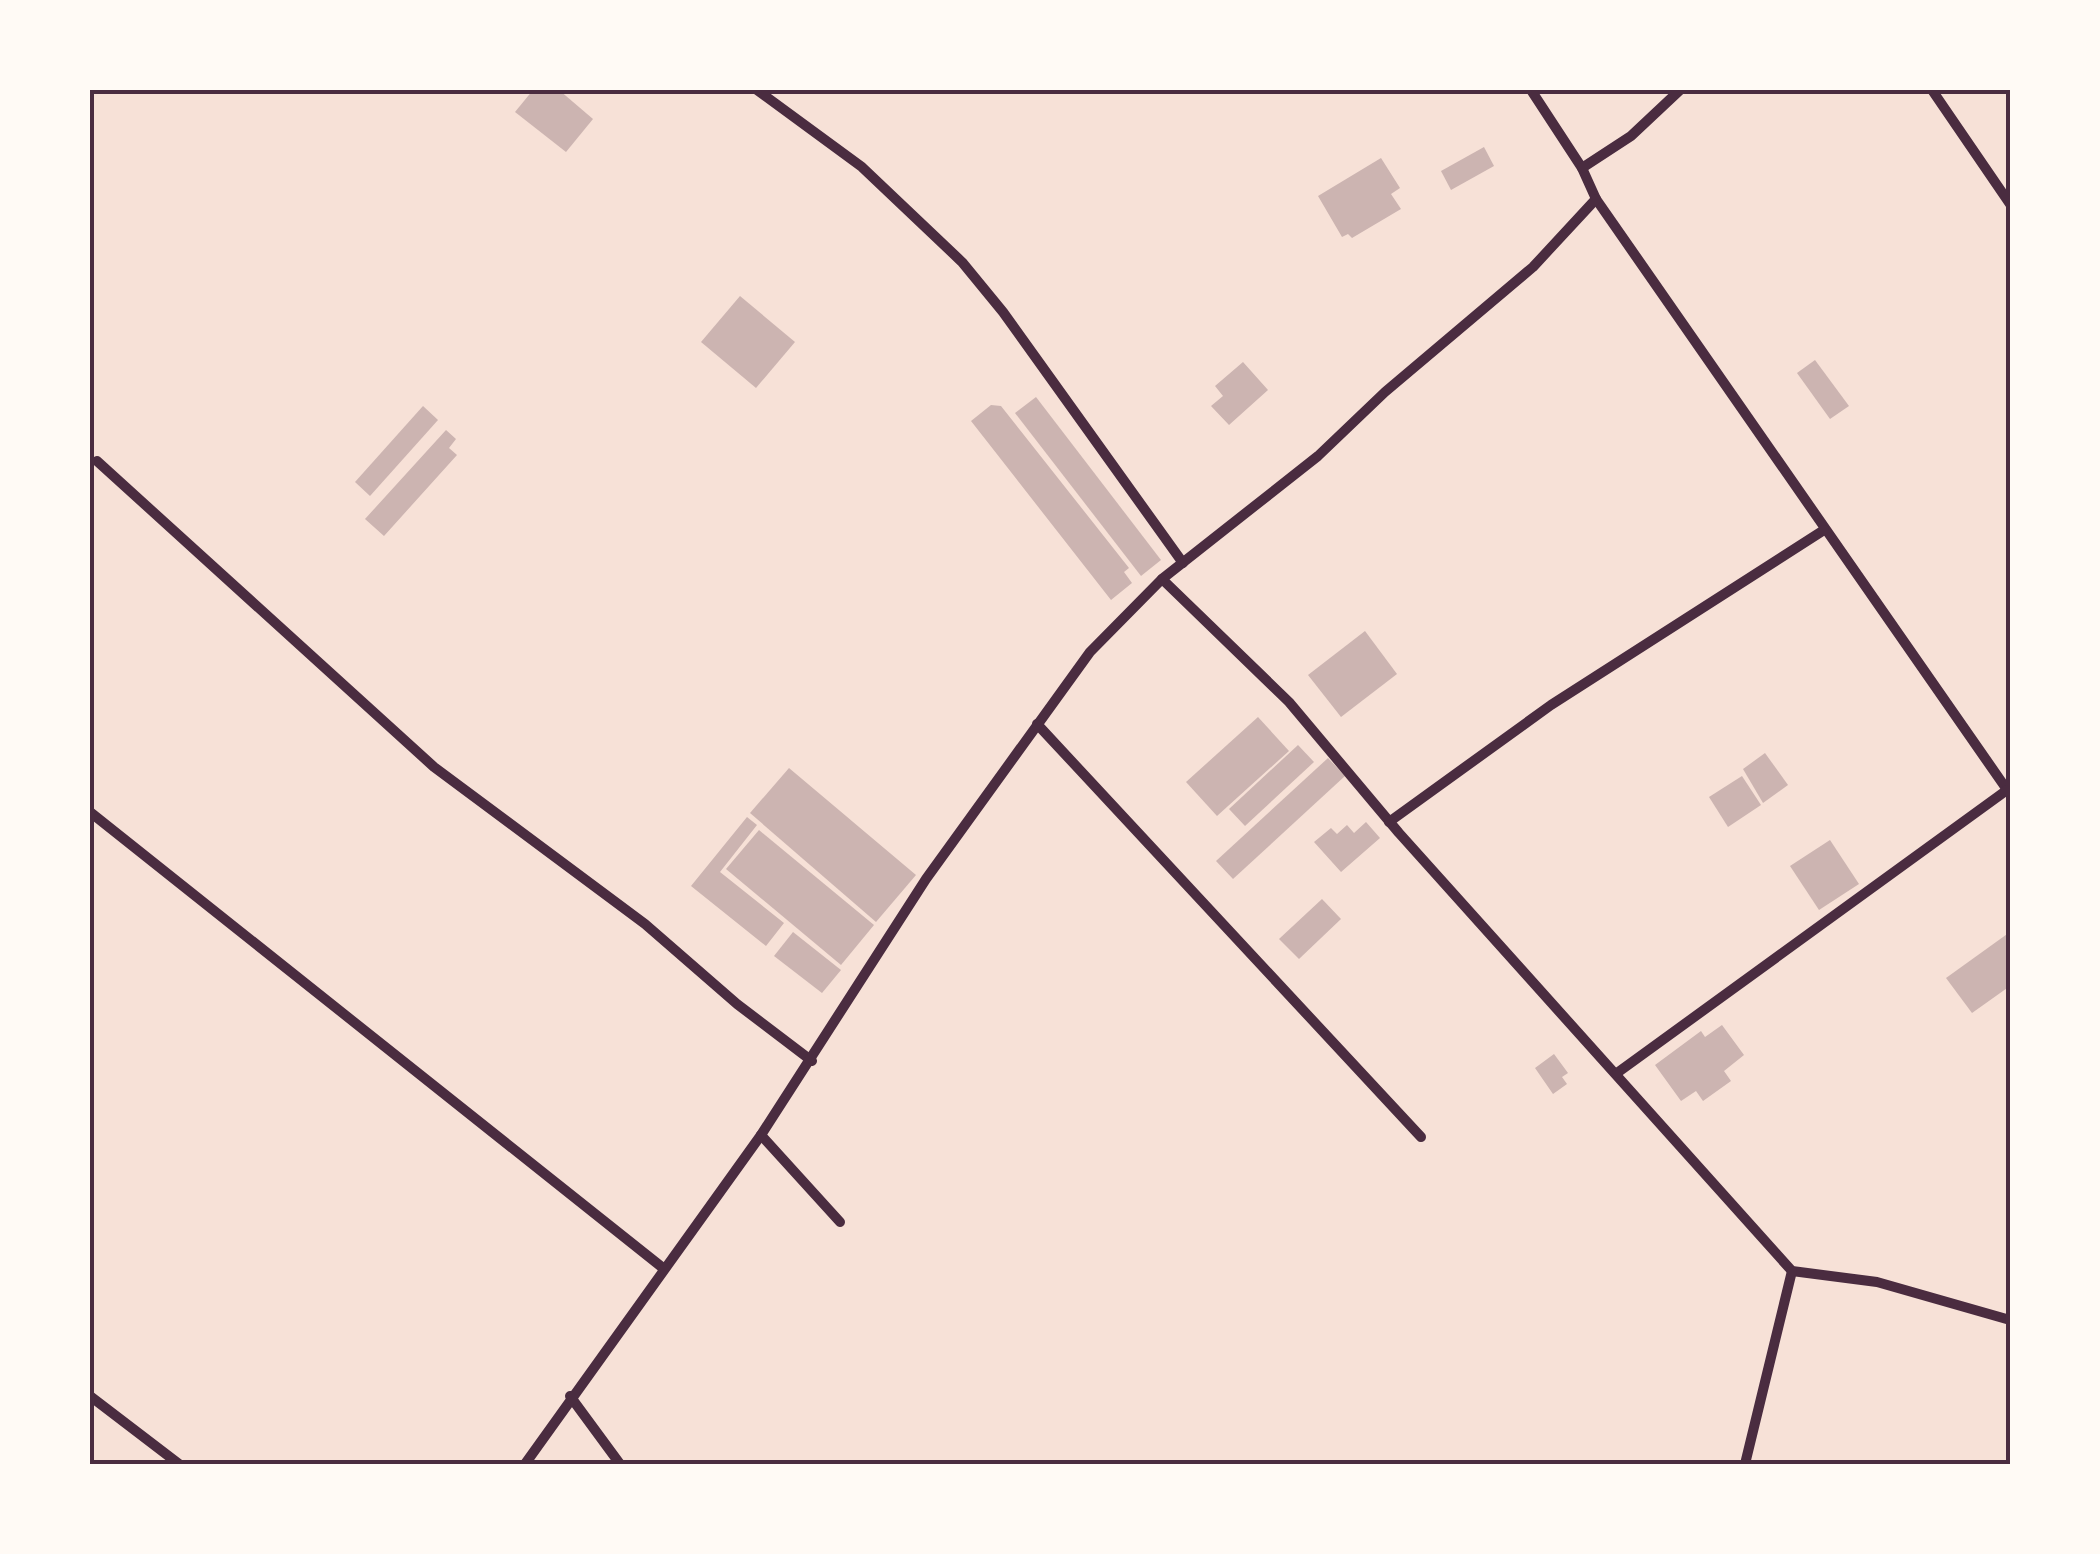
<svg xmlns="http://www.w3.org/2000/svg" width="2100" height="1554" font-family="Roboto,sans-serif">
  <style>
    .building { fill: #ccb4b1 }
    .lines { fill: none; stroke-linecap: round; stroke-linejoin: round }
    .minor { stroke: #4a2c40; stroke-width: 10 }
    .neatline { fill: none; stroke: #4a2c40; stroke-width: 4 }
  </style>
  <rect width="100%" height="100%" fill="#f7e1d7"/>
  <g class="building">
    <path d="M533 90H559L593 119 566 152 515 112Z"/>
    <path d="M1484 147 1494 166 1451 190 1441 171Z"/>
    <path d="M1381 158 1400 188 1391 194 1401 209 1352 238 1348 234 1342 237 1318 196Z"/>
    <path d="M740 296 795 342 756 388 701 342Z"/>
    <path d="M1815 360 1849 406 1830 419 1797 373Z"/>
    <path d="M1243 362 1268 390 1229 425 1211 406 1223 396 1215 386Z"/>
    <path d="M1036 397 1161 560 1141 576 1015 413Z"/>
    <path d="M991 405 1001 406 1129 568 1124 572 1132 583 1111 600 971 421Z"/>
    <path d="M423 406 438 420 370 496 355 482Z"/>
    <path d="M446 430 456 439 449 448 457 455 384 536 365 519Z"/>
    <path d="M1365 631 1397 674 1341 717 1308 675Z"/>
    <path d="M1258 717 1289 751 1217 816 1186 782Z"/>
    <path d="M1298 745 1314 762 1245 826 1229 809Z"/>
    <path d="M1765 753 1788 785 1763 803 1743 769Z"/>
    <path d="M1328 758 1345 776 1233 879 1216 861Z"/>
    <path d="M789 768 916 875 876 922 750 813Z"/>
    <path d="M1742 776 1761 805 1728 827 1709 797Z"/>
    <path d="M747 817 757 825 720 872 784 923 766 946 691 886Z"/>
    <path d="M1366 822 1380 838 1341 872 1314 842 1331 828 1337 834 1347 825 1354 833Z"/>
    <path d="M759 830 874 925 841 965 726 869Z"/>
    <path d="M1830 840 1859 884 1819 910 1790 866Z"/>
    <path d="M1322 899 1341 919 1299 959 1279 939Z"/>
    <path d="M793 932 841 970 822 993 774 956Z"/>
    <path d="M2010 932V986L1972 1013 1946 978Z"/>
    <path d="M1722 1025 1744 1055 1724 1071 1731 1081 1703 1101 1696 1091 1681 1101 1655 1065 1701 1031 1705 1037Z"/>
    <path d="M1554 1054 1568 1073 1562 1077 1567 1084 1553 1094 1535 1068Z"/>
  </g>
  <g class="lines">
    <g class="minor">
      <path d="M757 90 862 167 962 262 1003 312 1183 563"/>
      <path d="M1531 90 1582 168 1596 199 2010 794"/>
      <path d="M1932 90 2010 204"/>
      <path d="M1582 168 1631 136 1680 90"/>
      <path d="M97 461 434 767 645 924 737 1004 812 1061"/>
      <path d="M1162 579 1289 702 1399 833 1792 1271 1877 1282 2010 1320"/>
      <path d="M1037 724 1421 1137"/>
      <path d="M90 812 663 1268"/>
      <path d="M1389 822 1551 705 1824 530"/>
      <path d="M1617 1073 2007 790"/>
      <path d="M761 1135 840 1222"/>
      <path d="M90 1396 179 1464"/>
      <path d="M570 1396 620 1464"/>
      <path d="M525 1464 761 1135 926 879 1090 652 1162 579 1318 456 1385 392 1533 267 1596 199"/>
      <path d="M1745 1464 1792 1271"/>
    </g>
  </g>
  <rect width="2100" height="1554" fill="none" stroke="#fffaf5" stroke-width="185"/>
  <rect x="92" y="92" width="1916" height="1370" class="neatline"/>
</svg>
